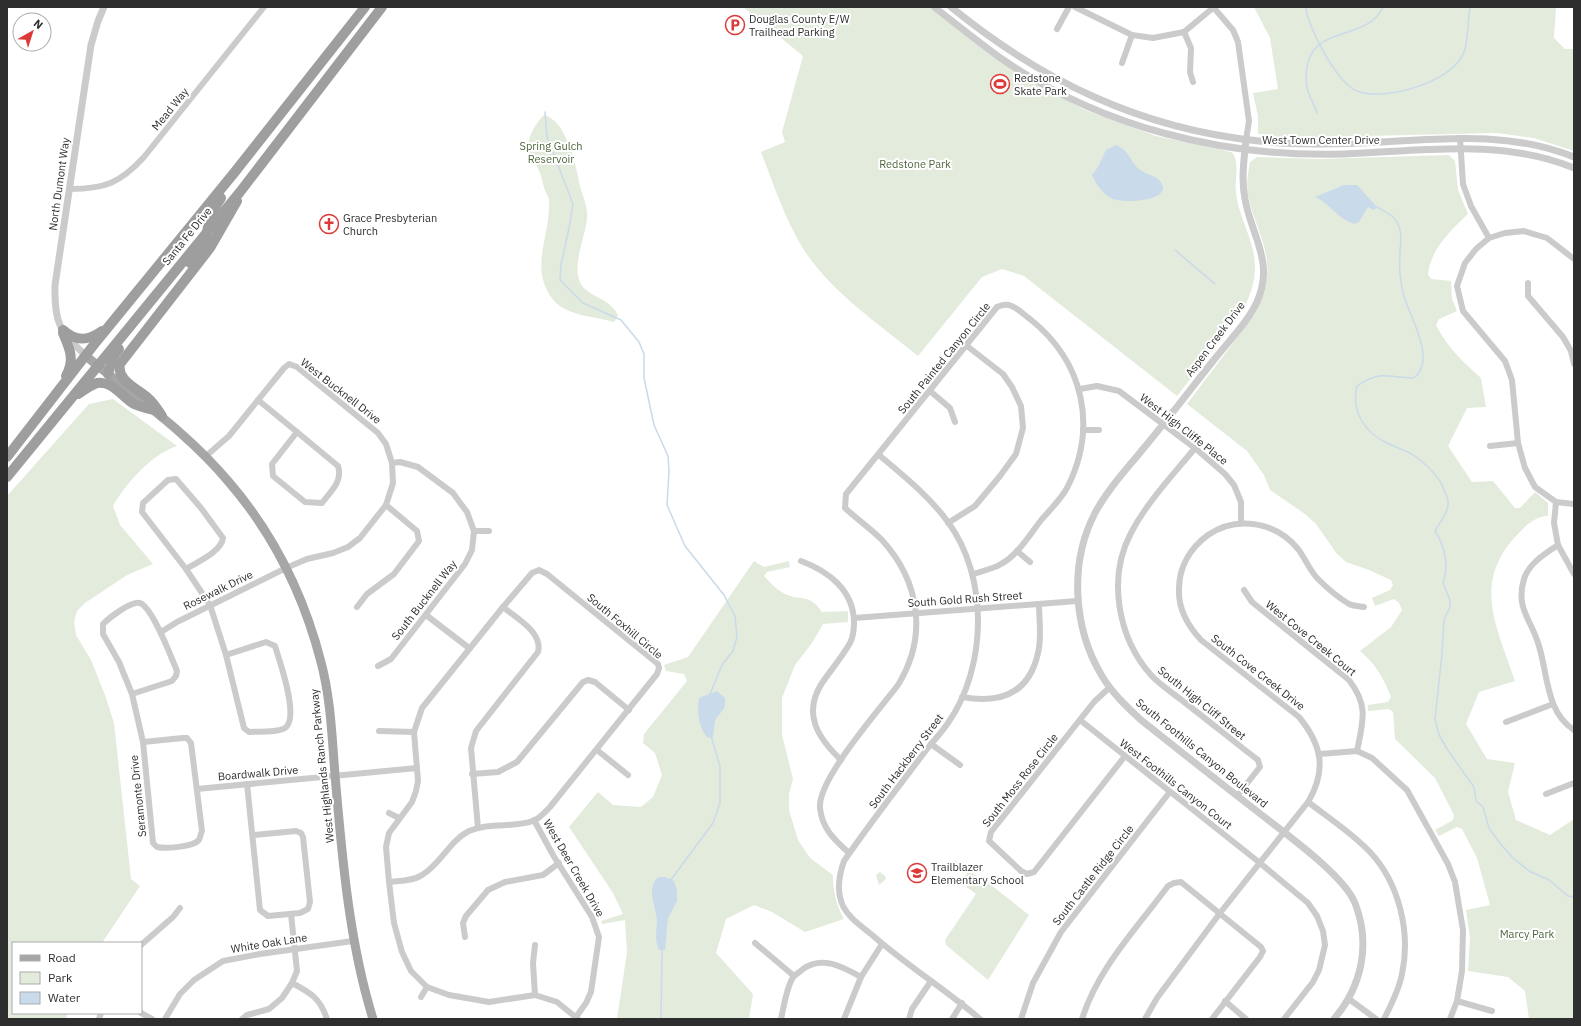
<svg xmlns="http://www.w3.org/2000/svg" width="1581" height="1026" font-family="'IBM Plex Sans',sans-serif">
  <style>
    .green { fill: #e3ebdc }
    .water { fill: #c9daea }
    .lines { fill: none; stroke-linecap: round; stroke-linejoin: round }
    .stream { stroke: #c9daea; stroke-width: 1.5 }
    .minor { stroke: #cbcbcb; stroke-width: 6 }
    .tertiary { stroke: #cbcbcb; stroke-width: 7 }
    .primary { stroke: #a6a6a6; stroke-width: 9 }
    .trunk { stroke: #9e9e9e; stroke-width: 10 }
    .labels { text-anchor: middle; dominant-baseline: central; stroke-width: 4; stroke-linejoin: round; paint-order: stroke }
    .poi-label { font-size: 11px; fill: #2e2e2e; stroke: #fff; text-anchor: start }
    .street-label { font-size: 11px; fill: #2e2e2e; stroke: #fff }
    .park-label { font-size: 11px; fill: #4e673d; stroke: #fff }
  </style>
  <rect width="100%" height="100%" fill="#fff"/>
  <g class="green">
    <path d="M743 7H928L1001 63 1032 82 1085 110 1156 136 1231 152C1241 160 1234 181 1236 193 1239 219 1255 241 1255 267 1255 284 1249 299 1241 314L1177 396 1024 276 1002 269 982 277 918 356C879 324 832 293 804 250 785 220 774 185 761 152L785 142 782 132 803 56Z"/>
    <path d="M1254 7H1556L1554 38 1565 49H1573L1574 47V151L1534 138 1497 133 1278 138 1258 134V116L1253 93 1278 89 1270 38Z"/>
    <path d="M544 115C567 121 576 166 580 186 583 197 588 207 587 219 585 236 575 259 578 276 582 298 607 294 618 315L614 322C594 316 563 316 551 297 530 266 550 237 549 203 549 199 550 201 548 197 543 188 543 180 539 171 536 163 529 157 528 147 528 137 537 121 544 115Z"/>
    <path d="M1449 155 1455 161 1458 190 1468 214C1450 231 1431 249 1428 274L1431 279 1451 281 1452 299 1457 311 1439 319 1436 325C1447 347 1463 362 1481 378L1486 407 1467 408 1448 446 1472 482 1493 481 1515 508H1520L1535 492 1548 503V516C1536 516 1526 525 1518 534 1471 582 1497 627 1515 681L1479 692 1466 724 1487 759 1515 763 1508 792 1516 820 1550 835 1574 819V1019H1529L1525 991 1508 977 1468 971 1470 937 1466 910 1490 905 1477 858 1462 829 1457 827 1439 836 1435 830 1453 820 1454 815 1435 778 1395 739 1393 712 1389 709 1368 711V705L1388 702 1391 697C1384 679 1376 664 1360 651L1391 627 1402 610 1399 603 1394 599 1375 606 1372 598 1390 590 1393 585 1391 580 1369 570 1346 562 1337 554 1316 524 1305 514 1270 490 1264 475 1247 451 1187 404 1255 314C1260 302 1266 289 1267 276 1270 247 1253 222 1248 195 1246 184 1248 173 1250 162L1257 157 1320 159Z"/>
    <path d="M113 399 177 446C152 454 126 483 113 506L120 525 153 564 127 575 85 603 77 611 74 622 76 635 91 660 105 695 114 723 131 879 140 886 102 943H13V1013H68L66 1019H7V496L89 404Z"/>
    <path d="M754 561 764 567 789 561 790 567 767 572 764 576C769 581 774 587 780 591 797 603 808 591 822 612L848 611V622L823 624 812 643 795 665 782 698V735L793 779 789 794V810L798 840 810 858 833 875C833 892 836 904 844 919L805 932 772 912 754 905 726 919 716 953 753 994 749 1019H617L627 952 625 920 602 924 601 921 623 914 613 893 569 827 598 792 613 805 641 807 653 797 662 775 655 753 643 743 644 734 687 681 684 674 666 671 664 665 688 657Z"/>
    <path d="M954 860 963 867 958 873 949 866Z"/>
    <path d="M969 871 986 881 1029 915 988 980 946 945 945 940 976 894 960 882Z"/>
    <path d="M880 872 886 877 885 880 879 885 876 875Z"/>
  </g>
  <g class="water">
    <path d="M1116 145C1129 150 1130 161 1139 169 1145 174 1155 175 1160 181 1176 202 1121 204 1111 198 1103 194 1095 183 1092 175L1098 167 1106 150Z"/>
    <path d="M1344 185H1357L1377 207 1374 210 1368 207 1359 222 1354 224C1335 217 1331 204 1315 197Z"/>
    <path d="M717 691 725 698V707L715 720 713 737 708 738C698 728 697 711 699 698Z"/>
    <path d="M658 877H665L674 881 677 890V901L668 918 665 950H659C655 941 656 933 657 922 657 907 645 890 658 877Z"/>
  </g>
  <g class="lines">
    <g class="stream">
      <path d="M1306 7C1307 27 1338 84 1357 91 1385 102 1453 82 1464 52 1468 42 1468 19 1470 7"/>
      <path d="M545 112 547 137 573 204 569 228 561 265 560 280 583 303 621 320 639 342 644 354V378L654 425 668 456 669 471 667 505 685 546 724 595 735 616 737 637 733 651 722 665 710 694"/>
      <path d="M1317 113C1315 106 1308 94 1307 88 1298 19 1366 46 1383 7"/>
      <path d="M1377 207C1385 212 1394 215 1398 224 1403 234 1400 244 1400 254 1399 265 1400 278 1402 288 1405 311 1439 358 1414 378 1387 378 1382 369 1357 386 1351 411 1364 432 1387 443 1395 447 1404 450 1412 454 1425 463 1439 475 1444 490 1446 494 1449 500 1448 505 1447 516 1440 521 1435 531 1445 546 1449 566 1443 583L1450 600V607L1444 620 1442 654 1435 719 1439 735 1449 752 1474 787 1476 801 1483 807 1489 828 1499 842 1512 857 1529 871 1549 880 1568 896 1574 897"/>
      <path d="M1175 250 1215 284"/>
      <path d="M670 881 713 823 720 803V766L711 736"/>
      <path d="M661 1019 662 949"/>
    </g>
    <g class="minor">
      <path d="M1075 7 1132 35 1153 38 1184 32 1214 7"/>
      <path d="M1214 8 1233 30 1238 42 1249 121 1246 140"/>
      <path d="M1057 29 1069 7"/>
      <path d="M1184 32 1191 48 1190 72 1193 82"/>
      <path d="M1122 63 1132 35"/>
      <path d="M1460 138 1463 184 1471 206 1489 238"/>
      <path d="M70 189C105 189 120 183 144 157L264 7"/>
      <path d="M1574 259 1547 238 1524 231 1505 233 1489 238 1476 249 1465 263 1457 286 1463 311 1505 361 1512 380 1518 443 1525 468 1535 487 1556 502 1574 504"/>
      <path d="M1528 283V296L1563 337 1571 351 1574 364"/>
      <path d="M1080 389 1097 386 1119 391 1195 448 1225 474 1234 485 1241 502V523"/>
      <path d="M930 391 950 408 955 422"/>
      <path d="M258 400 297 432"/>
      <path d="M1083 430H1099"/>
      <path d="M297 432 338 466C343 481 331 491 322 503L305 502 273 476 272 464Z"/>
      <path d="M1490 446 1518 443"/>
      <path d="M1195 448C1173 475 1147 502 1131 533 1107 578 1118 638 1151 675 1160 685 1173 693 1184 702 1209 721 1233 741 1258 760L1260 767 1237 796"/>
      <path d="M879 455C904 476 929 496 948 522 989 578 987 667 948 723 942 732 934 740 927 749 899 786 870 823 844 861 839 875 836 891 843 906 849 918 861 926 871 934 906 965 945 989 980 1019"/>
      <path d="M176 479 201 508 223 538C221 552 197 562 186 569L142 512 143 503 168 480Z"/>
      <path d="M1556 502 1554 523 1558 545 1574 574"/>
      <path d="M948 523 975 506 1000 476 1016 454 1023 428 1021 406 1012 387 1003 374 967 346"/>
      <path d="M474 531H489"/>
      <path d="M1558 545C1545 554 1529 563 1524 579 1515 609 1532 620 1539 646 1548 675 1546 712 1574 730"/>
      <path d="M1017 551 1030 562"/>
      <path d="M801 561C828 571 854 590 854 623 854 629 853 637 850 643 842 657 831 670 822 683 802 714 818 738 841 760"/>
      <path d="M186 569 210 605 226 655"/>
      <path d="M1244 590 1252 602 1349 680C1369 706 1363 721 1357 751"/>
      <path d="M357 607 367 594 394 574 419 541 417 531 386 505"/>
      <path d="M426 615 469 648"/>
      <path d="M854 618 1077 601"/>
      <path d="M161 632 177 622 286 568 307 559 333 553 348 547 360 538 386 505 393 483 392 463 386 444 378 433 297 367 289 364 284 368 229 436 206 456"/>
      <path d="M266 642 275 646C279 660 302 722 283 729 273 733 259 731 249 732L244 728 226 655Z"/>
      <path d="M378 666 391 659 465 564 472 550 474 531 467 512 461 504 453 493 418 467 400 462 392 463"/>
      <path d="M1110 687 1094 702 991 832 989 841 1021 871 1027 874 1034 872 1125 756"/>
      <path d="M132 694 172 681 176 676 177 671C171 657 153 608 140 603 131 601 110 617 103 624V634L119 662 132 694 143 742 153 843 157 847C165 849 193 847 199 840 200 838 201 833 202 831L191 743 187 738H183L143 742"/>
      <path d="M962 697C1000 704 1029 694 1038 653 1042 638 1039 620 1039 604"/>
      <path d="M1080 720 1260 863 1308 903 1317 916 1323 931 1325 945 1319 970 1313 982 1284 1019"/>
      <path d="M1506 722 1553 704"/>
      <path d="M379 731 414 732"/>
      <path d="M931 744 960 765"/>
      <path d="M597 750 628 775"/>
      <path d="M1320 754 1357 751 1372 758 1407 790 1448 864 1455 882 1463 930 1462 971 1457 1001 1450 1019"/>
      <path d="M472 774 498 772 517 762 583 682 588 680 595 682 629 710"/>
      <path d="M247 784 260 910 268 916 300 913 308 909 310 902 303 837 301 833 296 831 253 835"/>
      <path d="M197 789 417 768"/>
      <path d="M1546 794 1574 783"/>
      <path d="M1308 802C1329 818 1352 833 1370 852 1399 883 1411 932 1402 974 1399 990 1391 1005 1384 1019"/>
      <path d="M389 813 399 818"/>
      <path d="M534 820 553 855 592 917 599 937 591 992 586 1003 576 1017"/>
      <path d="M478 828 471 748 476 731 538 652C543 632 516 618 503 607"/>
      <path d="M849 853C835 840 822 829 820 808 817 780 880 709 898 685 928 636 920 582 882 540 871 529 857 519 845 508L846 494 997 307C1011 300 1019 311 1030 319 1084 362 1098 427 1067 488 1061 499 1050 510 1042 519 1030 534 1018 555 1001 564 993 569 982 571 973 574"/>
      <path d="M389 882C400 881 413 881 422 875 441 864 449 841 469 831 489 822 513 828 533 821 539 819 545 812 550 807L657 674 659 668 658 664 547 574 539 570 532 573 503 607 422 708 414 732 418 781 416 791 412 802 389 833 386 847 389 882 394 923 402 952 411 971 427 987 449 995 489 1002 535 995 557 1002 578 1019"/>
      <path d="M465 937 463 923 466 916 488 890 505 882 543 875 559 863"/>
      <path d="M755 943 794 976"/>
      <path d="M141 945 173 917 180 908"/>
      <path d="M535 945 533 963 535 995"/>
      <path d="M292 983C311 993 320 998 327 1019"/>
      <path d="M421 997 427 987"/>
      <path d="M1349 999 1376 1019"/>
      <path d="M1225 1001 1246 1019"/>
      <path d="M1457 1001 1492 1011"/>
      <path d="M141 1013 152 1019"/>
      <path d="M99 1019 101 1013"/>
      <path d="M165 1019 180 994 194 980 223 961 260 954 353 941"/>
      <path d="M242 1019 247 1015 269 1009 282 998 292 983 297 971 291 914"/>
      <path d="M781 1019C784 1006 786 989 793 977 796 974 800 972 803 969 822 955 843 967 861 977"/>
      <path d="M844 1019 861 977 882 944"/>
      <path d="M909 1019 912 1009 931 981"/>
      <path d="M952 1019 962 1003"/>
      <path d="M1021 1019 1033 983 1061 932 1169 793"/>
      <path d="M1082 1019C1098 968 1137 928 1168 886L1174 883 1181 882 1261 947 1263 951 1260 957 1212 1019"/>
      <path d="M1145 1019 1157 998 1220 913 1308 802C1327 770 1322 745 1299 717L1201 640C1188 626 1178 609 1179 589 1179 567 1190 548 1208 535 1237 515 1276 522 1298 549 1305 558 1310 571 1318 579 1326 587 1339 598 1349 604 1353 606 1359 606 1364 607"/>
    </g>
    <g class="tertiary">
      <path d="M934 7C956 24 977 41 999 57 1100 127 1223 158 1345 154 1422 151 1501 138 1574 168"/>
      <path d="M951 7C1042 81 1141 129 1259 141 1293 145 1327 144 1361 143 1433 140 1505 129 1574 157"/>
      <path d="M1246 140C1244 160 1241 179 1245 199 1251 235 1275 262 1257 302 1248 322 1227 343 1213 361 1190 390 1167 420 1143 449 1126 470 1107 490 1095 513 1069 563 1073 628 1102 676 1112 693 1127 707 1141 720 1180 751 1219 782 1258 812 1283 832 1343 874 1355 903 1371 944 1362 986 1334 1019"/>
      <path d="M86 356C59 330 54 323 55 285L91 45 98 21 104 7"/>
    </g>
    <path class="primary" d="M86 356C136 398 186 431 228 481 273 533 304 596 321 662 331 700 332 738 335 775 342 856 349 942 373 1019"/>
    <g class="trunk">
      <path d="M190 263 205 244 210 215 221 198"/>
      <path d="M63 330C76 342 88 341 102 331"/>
      <path d="M63 333C70 349 75 360 66 376"/>
      <path d="M108 374 113 357 119 349"/>
      <path d="M78 394C84 390 91 385 97 383 112 380 122 397 134 404 141 407 147 409 155 410"/>
      <path d="M162 416C158 410 154 403 148 398 138 389 116 380 120 364L210 248 237 201"/>
      <path d="M7 457 96 342 234 173 365 7"/>
      <path d="M7 477 240 192 382 7"/>
    </g>
  </g>
  <defs>
    <symbol id="parking-ring" viewBox="-11 -11 22 22"><circle r="9.5" fill="#fff" stroke="#dd3938" stroke-width="1.5"/><path d="M-3.5-5.5H1a3.5 3.5 0 0 1 0 7H-1V5.5H-3.5ZM-1-3.4V-.6H.8a1.4 1.4 0 0 0 0-2.8Z" fill="#dd3938"/></symbol>
    <symbol id="stadium-ring" viewBox="-11 -11 22 22"><circle r="9.5" fill="#fff" stroke="#dd3938" stroke-width="1.5"/><path d="M0-5a6.5 5 0 1 0 0 10a6.5 5 0 1 0 0-10ZM-3.5-1.8h7v3.6h-7Z" fill="#dd3938"/></symbol>
    <symbol id="church-ring" viewBox="-11 -11 22 22"><circle r="9.5" fill="#fff" stroke="#dd3938" stroke-width="1.5"/><path d="M-1.2-6h2.4v3.5h3.3v2.4h-3.3V6h-2.4V-.1h-3.3v-2.4h3.3Z" fill="#dd3938"/></symbol>
    <symbol id="school-ring" viewBox="-11 -11 22 22"><circle r="9.5" fill="#fff" stroke="#dd3938" stroke-width="1.5"/><path d="M0-5L7-2L0 1L-7-2ZM-4 1L0 2.5L4 1V4Q0 6-4 4Z" fill="#dd3938"/></symbol>
  </defs>
  <g fill-rule="evenodd">
    <use href="#parking-ring" x="724" y="14" width="22" height="22"/>
    <use href="#stadium-ring" x="989" y="73" width="22" height="22"/>
    <use href="#church-ring" x="318" y="213" width="22" height="22"/>
    <use href="#school-ring" x="906" y="862" width="22" height="22"/>
  </g>
  <g class="labels">
    <g class="poi-label">
      <text x="749" y="19">Douglas County E/W<tspan x="749" dy="13">Trailhead Parking</tspan></text>
      <text x="1014" y="78">Redstone<tspan x="1014" dy="13">Skate Park</tspan></text>
      <text x="343" y="218">Grace Presbyterian<tspan x="343" dy="13">Church</tspan></text>
      <text x="931" y="867">Trailblazer<tspan x="931" dy="13">Elementary School</tspan></text>
    </g>
    <g class="street-label">
      <text transform="translate(170 109) rotate(-51)">Mead Way</text>
      <text x="1321" y="140">West Town Center Drive</text>
      <text transform="translate(59 184) rotate(-82)">North Dumont Way</text>
      <text transform="translate(187 236) rotate(-51)">Santa Fe Drive</text>
      <text transform="translate(1215 339) rotate(-53)">Aspen Creek Drive</text>
      <text transform="translate(944 358) rotate(-51)">South Painted Canyon Circle</text>
      <text transform="translate(341 391) rotate(38)">West Bucknell Drive</text>
      <text transform="translate(1184 429) rotate(38)">West High Cliffe Place</text>
      <text transform="translate(218 590) rotate(-26)">Rosewalk Drive</text>
      <text transform="translate(965 599) rotate(-4)">South Gold Rush Street</text>
      <text transform="translate(424 600) rotate(-52)">South Bucknell Way</text>
      <text transform="translate(625 626) rotate(40)">South Foxhill Circle</text>
      <text transform="translate(1311 638) rotate(39)">West Cove Creek Court</text>
      <text transform="translate(1258 672) rotate(38)">South Cove Creek Drive</text>
      <text transform="translate(1202 703) rotate(39)">South High Cliff Street</text>
      <text transform="translate(1202 753) rotate(39)">South Foothills Canyon Boulevard</text>
      <text transform="translate(906 761) rotate(-53)">South Hackberry Street</text>
      <text transform="translate(322 766) rotate(-96)">West Highlands Ranch Parkway</text>
      <text transform="translate(258 773) rotate(-5)">Boardwalk Drive</text>
      <text transform="translate(1020 780) rotate(-52)">South Moss Rose Circle</text>
      <text transform="translate(1176 784) rotate(38)">West Foothills Canyon Court</text>
      <text transform="translate(138 796) rotate(-96)">Seramonte Drive</text>
      <text transform="translate(574 868) rotate(60)">West Deer Creek Drive</text>
      <text transform="translate(1093 875) rotate(-52)">South Castle Ridge Circle</text>
      <text transform="translate(269 943) rotate(-9)">White Oak Lane</text>
    </g>
    <g class="park-label">
      <text x="551" y="146">Spring Gulch<tspan x="551" dy="13">Reservoir</tspan></text>
      <text x="915" y="164">Redstone Park</text>
      <text x="1527" y="934">Marcy Park</text>
    </g>
  </g>
  <rect width="1581" height="1026" fill="none" stroke="#2e2e2e" stroke-width="16"/>
  <rect x="12" y="942" width="130" height="72" fill="#ffffff" stroke="#ababab"/>
  <rect x="20" y="955" width="20" height="6" fill="#a6a6a6" stroke="#ababab"/>
  <text x="48" y="962" font-size="12" fill="#2e2e2e">Road</text>
  <rect x="20" y="972" width="20" height="12" fill="#e3ebdc" stroke="#ababab"/>
  <text x="48" y="982" font-size="12" fill="#2e2e2e">Park</text>
  <rect x="20" y="992" width="20" height="12" fill="#c9daea" stroke="#ababab"/>
  <text x="48" y="1002" font-size="12" fill="#2e2e2e">Water</text>
  <g transform="translate(32 32) rotate(39)"><circle r="19" fill="#ffffff" stroke="#ababab"/>
  <path d="M0-3L7 15L0 10L-7 15Z" fill="#dd3938"/>
  <text y="-6" font-size="11" font-weight="bold" text-anchor="middle" fill="#2e2e2e">N</text>
  </g>
</svg>
